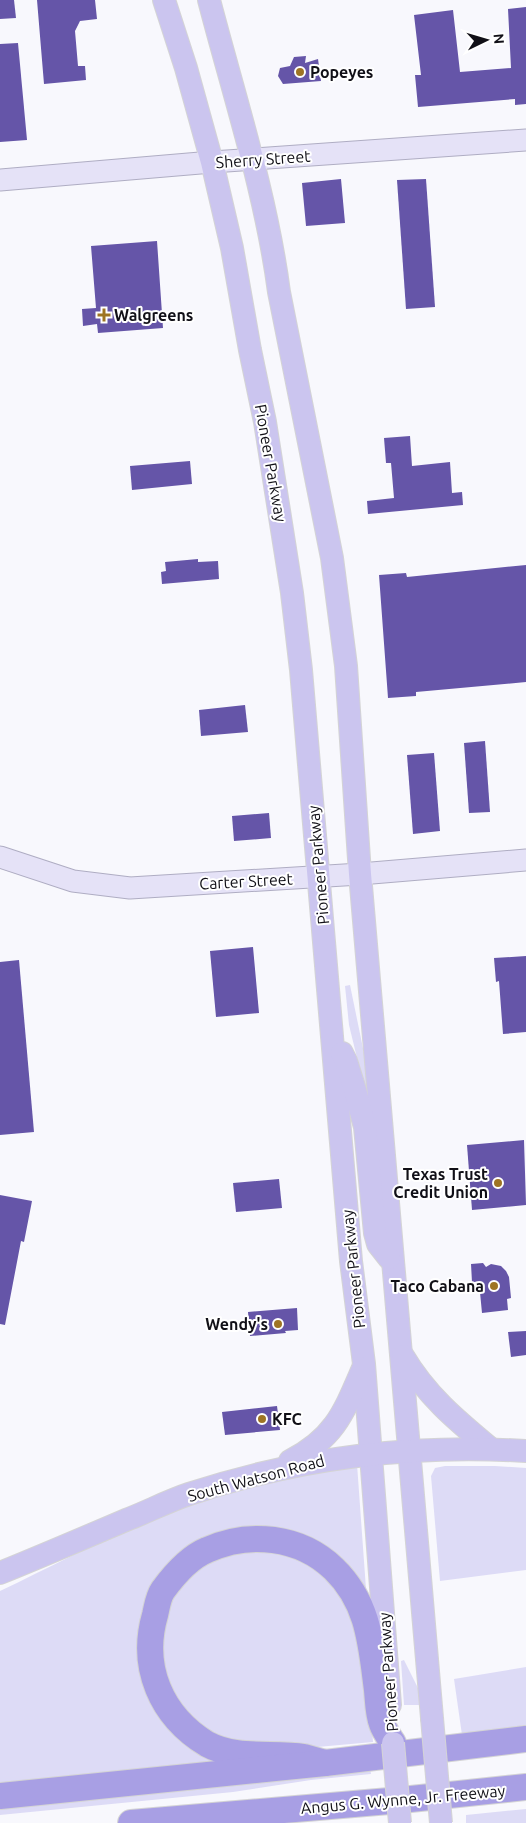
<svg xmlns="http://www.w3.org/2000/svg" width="526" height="1823" font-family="Ubuntu,sans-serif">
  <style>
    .green { fill: #dddbf6 }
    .building { fill: #6555a8 }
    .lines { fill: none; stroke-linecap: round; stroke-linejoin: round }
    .secondary-casing { stroke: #afadc3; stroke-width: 23 }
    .primary-casing { stroke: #d4d4d5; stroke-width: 24 }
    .highway-casing { stroke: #d4d4d5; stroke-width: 28 }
    .secondary { stroke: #e5e2f7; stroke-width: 21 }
    .primary { stroke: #cbc5ef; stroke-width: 22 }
    .highway { stroke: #a89fe4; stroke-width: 26 }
    .primary-bridge-casing { stroke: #d4d4d5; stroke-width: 24; stroke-linecap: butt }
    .primary-bridge { stroke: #cbc5ef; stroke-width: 22 }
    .poi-dot { fill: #9e7423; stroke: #fff; stroke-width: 2 }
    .labels { text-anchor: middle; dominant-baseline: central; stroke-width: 4; stroke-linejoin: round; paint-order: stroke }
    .poi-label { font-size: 16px; font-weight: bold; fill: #111017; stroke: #fff; text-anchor: start }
    .street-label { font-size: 16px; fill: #111017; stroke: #fff }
  </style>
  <rect width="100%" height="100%" fill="#f8f8fd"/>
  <g class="green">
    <path d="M350 985 365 1058 370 1094 366 1095 349 1025 345 986Z"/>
    <path d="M357 1464 366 1589 362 1590 312 1542 182 1559 145 1663 222 1765 0 1786V1591C57 1564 114 1533 173 1511 232 1488 294 1475 357 1464Z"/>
    <path d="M445 1466H495L526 1468V1570L440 1581 431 1476 435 1468Z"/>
    <path d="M278 1546 346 1590 369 1690 373 1742 295 1749 257 1748 205 1732 168 1691 159 1655 173 1593 214 1554Z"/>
    <path d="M404 1660 419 1690 421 1705H404L401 1661Z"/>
    <path d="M526 1667V1725L462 1735 454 1679Z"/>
    <path d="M370 1767 371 1774 311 1780 233 1792 0 1815V1802Z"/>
    <path d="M526 1809V1823H466V1815Z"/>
  </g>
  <g class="building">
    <path d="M0 0H14L16 18 0 19Z"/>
    <path d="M37 0H95L97 19 80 21 75 31 78 66H85L86 80 44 84Z"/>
    <path d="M526 7V104L515 105V99L418 107 415 75H421L414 15 453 10 460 72 511 68 508 9Z"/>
    <path d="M18 43 27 140 0 142V44Z"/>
    <path d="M306 56 305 63 318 59 321 81 283 84 278 76 280 68 290 66 294 57Z"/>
    <path d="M341 179 345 223 306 226 302 183Z"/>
    <path d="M426 179 435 307 406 309 397 180Z"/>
    <path d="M157 241 163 328 98 333 97 324 83 326 82 309 96 308 91 246Z"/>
    <path d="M410 436 412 466 450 462 452 493 462 492 463 505 368 514 367 501 394 498 391 463H386L384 438Z"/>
    <path d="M190 461 192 484 132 490 130 466Z"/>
    <path d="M198 559V562L218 561 219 579 162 584 161 572 166 571 165 562Z"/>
    <path d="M526 565V682L416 692V696L388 698 379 575 406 573 407 577Z"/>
    <path d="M245 705 248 732 201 736 199 710Z"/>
    <path d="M485 741 490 812 469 813 464 743Z"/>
    <path d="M434 753 440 831 413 834 407 755Z"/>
    <path d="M269 813 271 838 234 841 232 816Z"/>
    <path d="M253 947 259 1013 216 1017 210 951Z"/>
    <path d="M526 956V1032L503 1034 499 981 496 982 494 958Z"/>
    <path d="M19 960 34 1132 0 1135V962Z"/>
    <path d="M524 1140 526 1205 472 1210 467 1145Z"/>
    <path d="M279 1179 282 1208 236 1212 233 1183Z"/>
    <path d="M0 1195 32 1201 24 1242 21 1241 5 1325 0 1324Z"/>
    <path d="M483 1263 486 1267 491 1264 501 1266 506 1271 509 1277 511 1298 507 1299 508 1310 482 1313 479 1282H472L471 1264Z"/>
    <path d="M297 1308 298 1330 285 1331 286 1333 250 1336 248 1312Z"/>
    <path d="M526 1331V1355L511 1357 508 1332Z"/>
    <path d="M277 1406 280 1430 225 1435 222 1412Z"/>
  </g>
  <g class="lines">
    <defs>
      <g id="secondary">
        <path d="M0 180 212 162 526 140"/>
        <path d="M0 857 73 881 130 888 360 874 526 860"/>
      </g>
      <g id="primary">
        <path d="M164 0 186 68 212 162 232 248 250 350 265 422 292 593 301 670 351 1261 364 1364 390 1705"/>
        <path d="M209 0C234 96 266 193 279 292L332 558 346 666 360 874 432 1718"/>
        <path d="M342 1053 346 1061 355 1090 365 1127 375 1233 378 1244 389 1258"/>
        <path d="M403 1356C426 1395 456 1420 491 1449"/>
        <path d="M290 1461C335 1438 344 1412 363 1368"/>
        <path d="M0 1573C42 1556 84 1538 126 1520 147 1512 168 1501 189 1494 298 1458 412 1444 526 1451"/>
      </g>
      <g id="highway">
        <path d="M325 1763C318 1761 311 1759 304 1757 273 1752 236 1760 207 1744 161 1716 140 1667 155 1615 157 1607 158 1597 163 1590 174 1575 190 1557 207 1550 249 1531 300 1536 334 1569 369 1603 371 1644 377 1690 378 1700 378 1714 382 1724 384 1730 389 1737 393 1743"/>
        <path d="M0 1796 325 1763 526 1739"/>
        <path d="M131 1823 401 1800 526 1787"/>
      </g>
    </defs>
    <use href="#secondary" class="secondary-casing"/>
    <use href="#primary" class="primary-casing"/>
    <use href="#highway" class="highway-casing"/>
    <use href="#secondary" class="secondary"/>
    <use href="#primary" class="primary"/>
    <use href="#highway" class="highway"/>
    <defs>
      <g id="primary-bridge">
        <path d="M432 1718 441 1823"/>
        <path d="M393 1743 400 1823"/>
      </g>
    </defs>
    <use href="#primary-bridge" class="primary-bridge-casing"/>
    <use href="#primary-bridge" class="primary-bridge"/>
  </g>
  <g class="poi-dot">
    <circle cx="300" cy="72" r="5"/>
    <path d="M101.5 307.5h5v5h5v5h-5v5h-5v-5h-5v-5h5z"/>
    <circle cx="498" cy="1183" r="5"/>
    <circle cx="494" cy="1286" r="5"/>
    <circle cx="278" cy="1324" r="5"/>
    <circle cx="262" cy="1419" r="5"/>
  </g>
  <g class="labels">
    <g class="poi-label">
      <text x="310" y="72">Popeyes</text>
      <text x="114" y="315">Walgreens</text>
      <text x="488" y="1174" text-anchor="end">Texas Trust<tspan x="488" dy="18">Credit Union</tspan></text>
      <text x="484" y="1286" text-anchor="end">Taco Cabana</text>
      <text x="268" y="1324" text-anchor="end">Wendy's</text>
      <text x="272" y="1419">KFC</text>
    </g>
    <g class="street-label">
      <text transform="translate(263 159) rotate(-4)">Sherry Street</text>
      <text transform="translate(271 463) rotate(80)">Pioneer Parkway</text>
      <text transform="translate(318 865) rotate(-95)">Pioneer Parkway</text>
      <text transform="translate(246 881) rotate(-3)">Carter Street</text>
      <text transform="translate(353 1269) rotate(-96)">Pioneer Parkway</text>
      <text transform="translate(256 1478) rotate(-15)">South Watson Road</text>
      <text transform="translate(388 1672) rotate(-94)">Pioneer Parkway</text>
      <text transform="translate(403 1799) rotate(-5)">Angus G. Wynne, Jr. Freeway</text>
    </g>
  </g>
  <g transform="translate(486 40) rotate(85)" stroke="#ffffff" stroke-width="4" paint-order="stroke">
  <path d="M0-4L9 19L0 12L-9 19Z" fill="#111017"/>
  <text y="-8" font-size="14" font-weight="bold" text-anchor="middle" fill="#111017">N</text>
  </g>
</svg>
